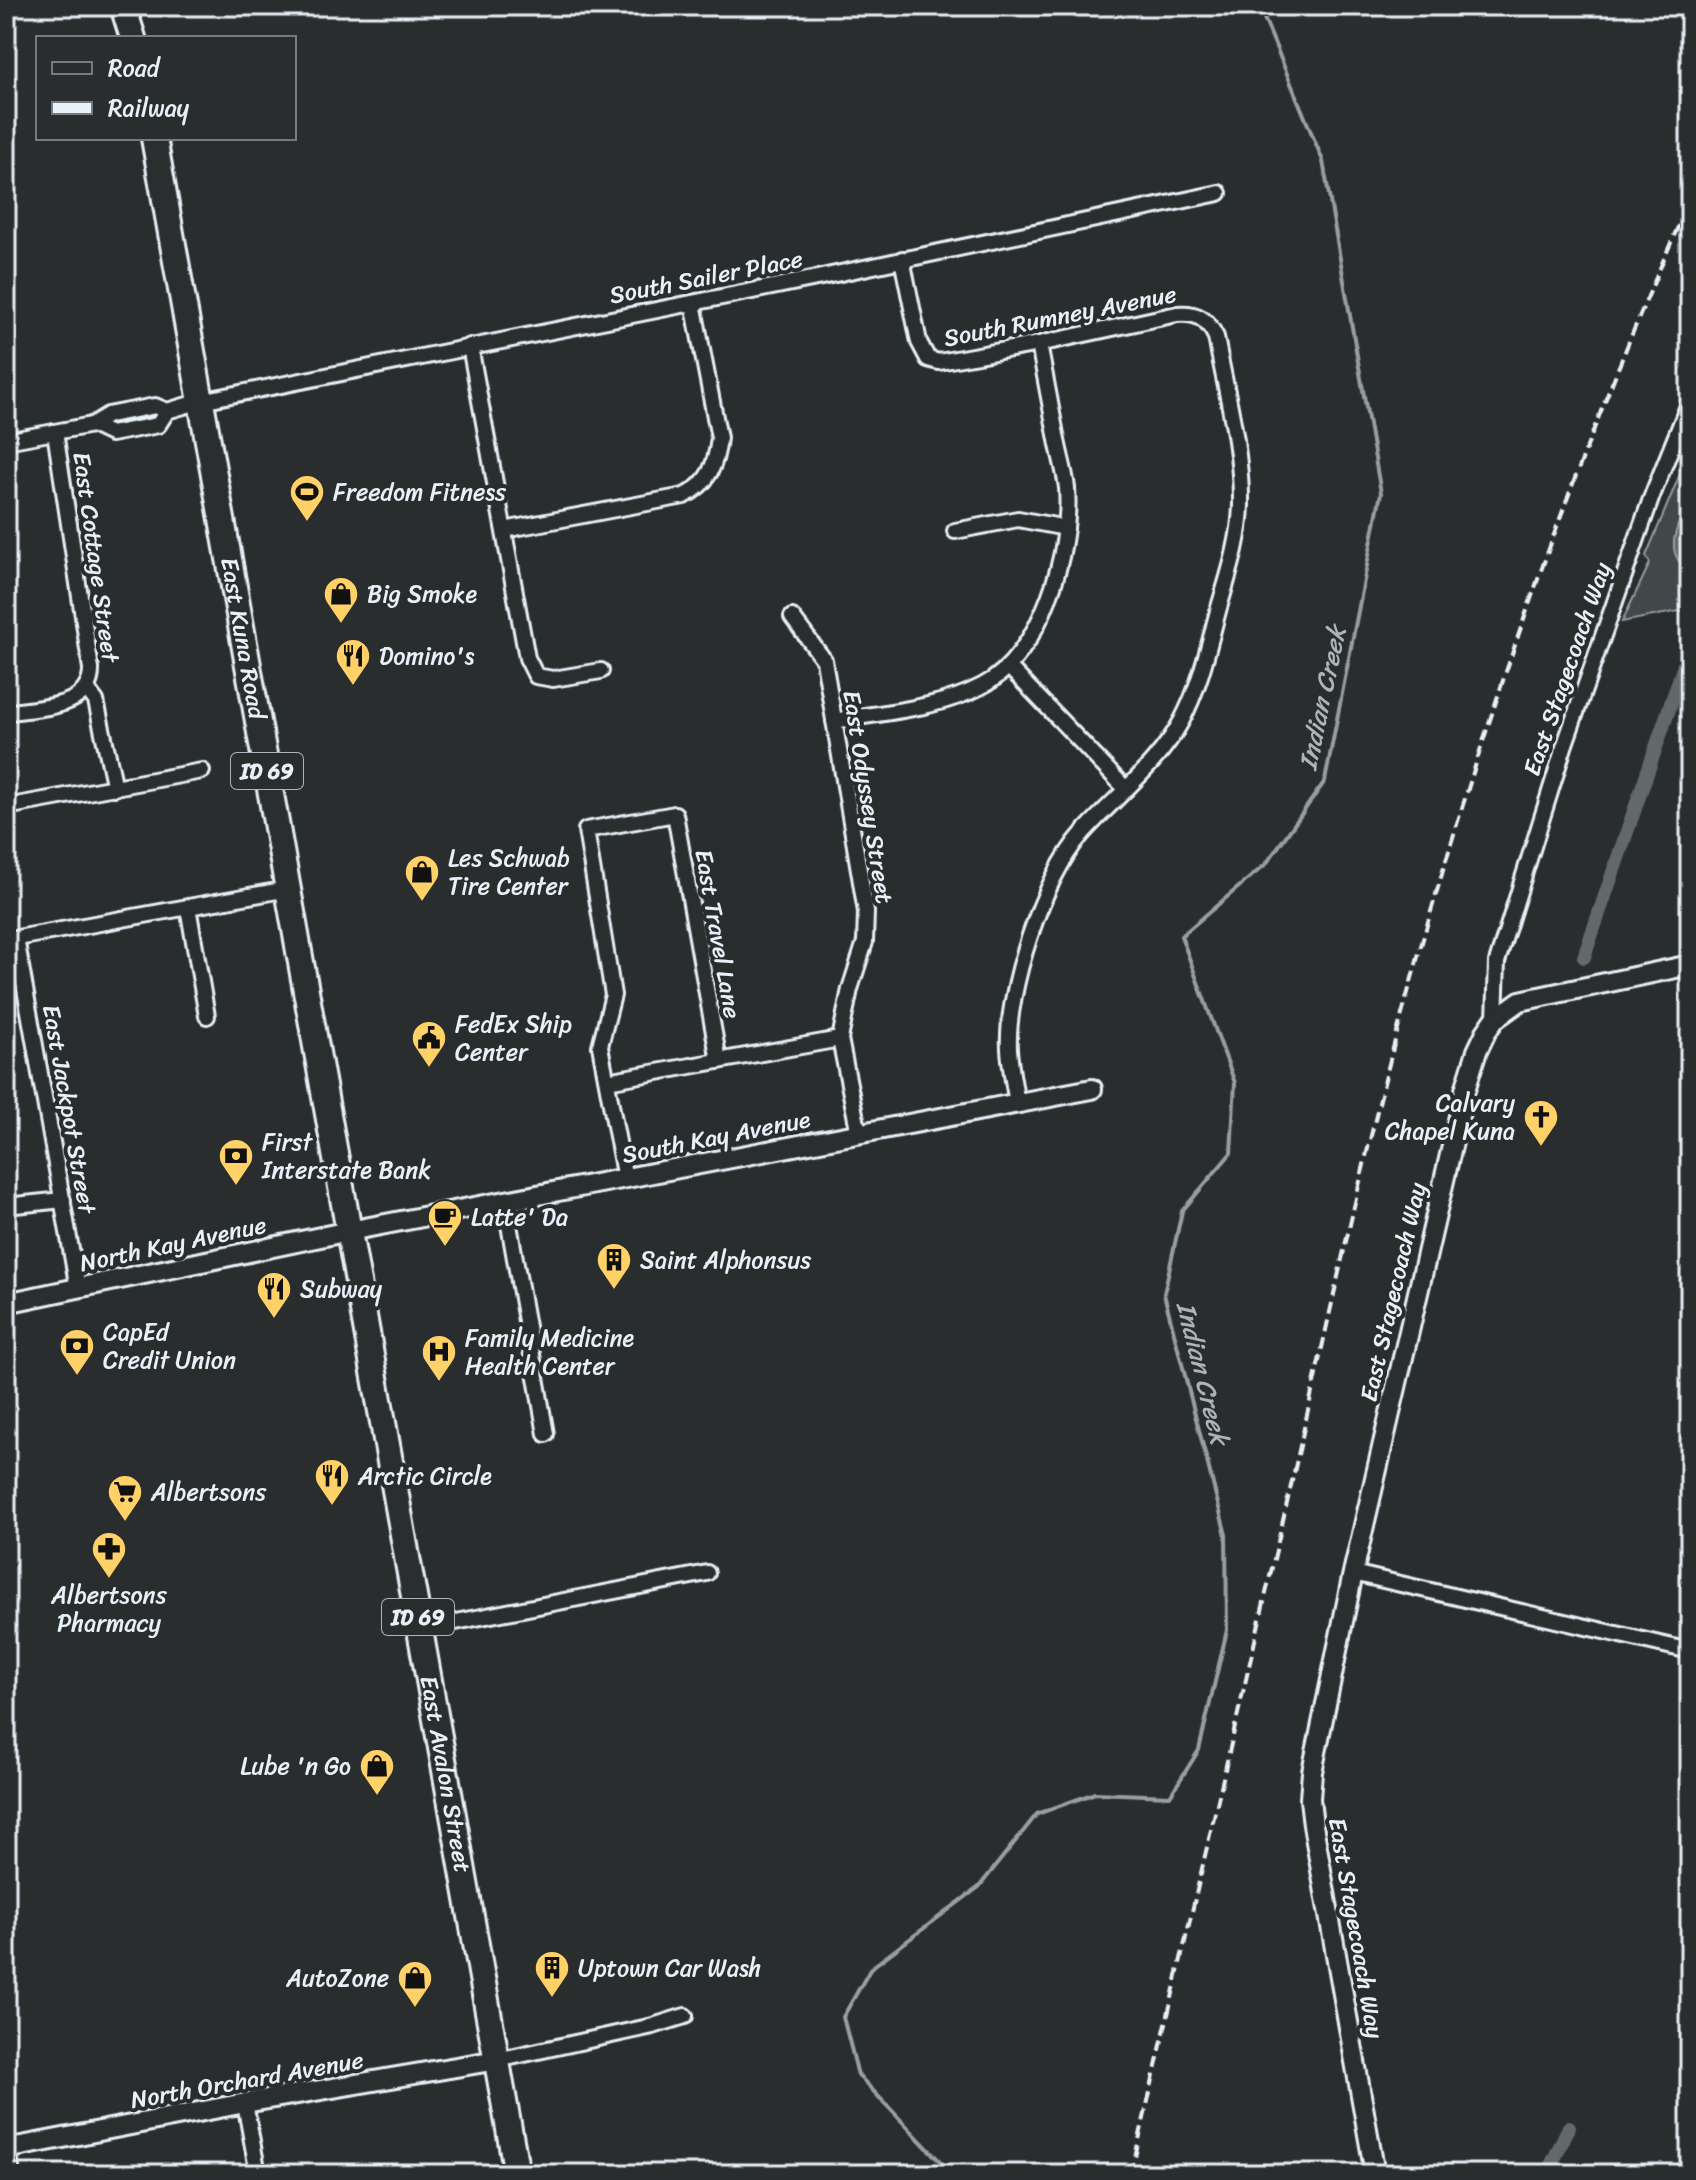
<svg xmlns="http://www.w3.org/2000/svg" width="1696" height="2180" font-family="Sriracha,sans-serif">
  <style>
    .green { fill: #424648; stroke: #959ca0; stroke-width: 2 }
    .water { fill: #63686b; stroke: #989fa3; stroke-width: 2 }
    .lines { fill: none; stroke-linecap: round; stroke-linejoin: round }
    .stream { stroke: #989fa3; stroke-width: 4 }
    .canal { stroke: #63686b; stroke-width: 14 }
    .minor-casing { stroke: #e8f1f8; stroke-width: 20 }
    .tertiary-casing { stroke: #e8f1f8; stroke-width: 24 }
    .primary-casing { stroke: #e8f1f8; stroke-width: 30 }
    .minor { stroke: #2a2d2e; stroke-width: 14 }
    .tertiary { stroke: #2a2d2e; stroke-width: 18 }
    .primary { stroke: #2a2d2e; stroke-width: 24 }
    .rail { stroke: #e8f1f8; stroke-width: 4; stroke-dasharray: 12 6; stroke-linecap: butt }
    .labels { text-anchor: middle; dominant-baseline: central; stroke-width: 8; stroke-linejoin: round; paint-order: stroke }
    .shield { fill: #2a2d2e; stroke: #afb6bb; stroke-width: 2 }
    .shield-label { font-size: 22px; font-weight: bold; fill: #e8f1f8 }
    .street-label { font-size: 24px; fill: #e8f1f8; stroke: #2a2d2e }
    .poi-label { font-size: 24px; fill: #e8f1f8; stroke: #2a2d2e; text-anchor: start }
    .water-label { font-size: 26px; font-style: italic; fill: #acb3b9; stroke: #2a2d2e }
  </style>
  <rect width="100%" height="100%" fill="#2a2d2e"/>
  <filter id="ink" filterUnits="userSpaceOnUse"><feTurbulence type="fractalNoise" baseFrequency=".0125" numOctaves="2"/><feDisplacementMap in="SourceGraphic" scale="16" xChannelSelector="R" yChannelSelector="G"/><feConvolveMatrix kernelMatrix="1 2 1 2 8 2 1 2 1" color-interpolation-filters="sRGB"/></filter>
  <g filter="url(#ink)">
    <path class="green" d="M1690 450V609L1622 622 1650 563 1646 556Z"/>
    <path class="water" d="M1690 497V571C1660 553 1679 522 1690 497Z"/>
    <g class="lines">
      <path class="stream" d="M952 2174 858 2075 843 2017 871 1968 979 1887 1037 1814 1095 1793 1170 1796 1199 1750 1227 1630 1226 1535 1164 1294 1182 1211 1231 1153 1235 1083 1181 936 1266 864 1325 781 1381 493 1323 161 1259 6"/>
      <g class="canal">
        <path d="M1584 957 1690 648"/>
        <path d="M1547 2174 1569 2127"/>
      </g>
      <defs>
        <g id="minor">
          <path d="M902 259 919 342 928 359 939 362 1039 344 1177 314C1197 312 1207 319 1216 337 1226 392 1242 449 1241 505 1240 542 1228 576 1218 611 1208 648 1200 686 1182 720 1158 765 1115 797 1082 834 1043 877 1006 992 1009 1049 1010 1067 1014 1085 1017 1103"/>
          <path d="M470 346 527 658 536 676 553 679 601 671"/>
          <path d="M167 411 158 425 111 434 92 425 108 415 155 406 167 411 201 401 812 279 1219 193"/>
          <path d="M6 441 92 425"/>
          <path d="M504 530 684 496C709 484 716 464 719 438L693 303"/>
          <path d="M955 531 1018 519 1066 528"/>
          <path d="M792 617 824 660 866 912 865 942 850 989 840 1039 859 1134"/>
          <path d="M1009 667 1126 789"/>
          <path d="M87 689 96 701 115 788"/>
          <path d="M6 713C36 707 92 710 91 669L55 432"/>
          <path d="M834 721C883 712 938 709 982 686 1041 656 1072 550 1067 488 1065 472 1060 456 1057 440 1051 408 1045 376 1039 344"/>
          <path d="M6 807 202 771"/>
          <path d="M188 907 207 1016"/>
          <path d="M16 938 78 1289"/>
          <path d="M6 940 288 889"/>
          <path d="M1495 1019 1497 962 1564 747 1652 496 1690 401"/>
          <path d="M607 1081 840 1039"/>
          <path d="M625 1179 600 1046 613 995 586 830 675 814 719 1061"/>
          <path d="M505 1202 546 1434"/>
          <path d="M6 1206 63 1200"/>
          <path d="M1353 1573 1690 1651"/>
          <path d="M420 1629 707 1573"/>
          <path d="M497 2060 653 2026 685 2016"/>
          <path d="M245 2103 258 2174"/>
          <path d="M8 2149 12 2174"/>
        </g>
        <g id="tertiary">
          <path d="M6 1303 349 1231 1092 1089"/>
          <path d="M6 2149 245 2103 497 2060"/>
          <path d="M1375 2174 1313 1825 1310 1799 1312 1772 1353 1573 1465 1090 1477 1051 1486 1032 1495 1019 1520 1001 1690 965"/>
        </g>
        <g id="primary">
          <path d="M123 6 133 38"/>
          <path id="s1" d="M154 138 517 2174"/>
        </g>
      </defs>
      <use href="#minor" class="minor-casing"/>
      <use href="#tertiary" class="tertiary-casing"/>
      <use href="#primary" class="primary-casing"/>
      <use href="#minor" class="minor"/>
      <use href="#tertiary" class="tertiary"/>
      <use href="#primary" class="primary"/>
      <path class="rail" d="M1131 2174C1184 1946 1237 1718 1290 1490 1329 1319 1365 1146 1412 978 1486 713 1577 451 1690 200"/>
    </g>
  </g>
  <defs>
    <symbol id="stadium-pin" viewBox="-11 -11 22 30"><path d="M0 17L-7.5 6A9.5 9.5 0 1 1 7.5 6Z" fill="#ffd166" stroke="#2a2d2e"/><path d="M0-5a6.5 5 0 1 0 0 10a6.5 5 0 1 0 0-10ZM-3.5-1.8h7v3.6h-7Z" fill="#111"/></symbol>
    <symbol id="shop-pin" viewBox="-11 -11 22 30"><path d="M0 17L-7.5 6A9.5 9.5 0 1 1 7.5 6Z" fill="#ffd166" stroke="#2a2d2e"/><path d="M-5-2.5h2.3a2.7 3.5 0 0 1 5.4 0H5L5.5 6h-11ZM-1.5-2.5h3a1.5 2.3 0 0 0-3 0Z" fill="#111"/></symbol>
    <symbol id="restaurant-pin" viewBox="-11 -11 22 30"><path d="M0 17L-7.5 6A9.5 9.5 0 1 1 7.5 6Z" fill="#ffd166" stroke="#2a2d2e"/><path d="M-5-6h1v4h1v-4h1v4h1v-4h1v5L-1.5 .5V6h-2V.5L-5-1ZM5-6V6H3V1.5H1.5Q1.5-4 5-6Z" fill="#111"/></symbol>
    <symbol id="civic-pin" viewBox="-11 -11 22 30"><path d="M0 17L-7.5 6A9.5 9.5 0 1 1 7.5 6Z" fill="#ffd166" stroke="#2a2d2e"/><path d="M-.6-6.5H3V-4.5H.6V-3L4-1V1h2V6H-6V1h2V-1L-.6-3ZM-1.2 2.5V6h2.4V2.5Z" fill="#111"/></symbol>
    <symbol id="church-pin" viewBox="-11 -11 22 30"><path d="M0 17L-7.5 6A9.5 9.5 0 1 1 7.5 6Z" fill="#ffd166" stroke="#2a2d2e"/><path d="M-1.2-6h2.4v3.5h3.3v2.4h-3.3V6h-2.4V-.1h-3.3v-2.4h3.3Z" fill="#111"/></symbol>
    <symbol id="bank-pin" viewBox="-11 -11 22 30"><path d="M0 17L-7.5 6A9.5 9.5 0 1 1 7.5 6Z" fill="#ffd166" stroke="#2a2d2e"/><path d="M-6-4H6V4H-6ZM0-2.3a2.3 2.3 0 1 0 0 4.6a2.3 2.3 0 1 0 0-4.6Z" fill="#111"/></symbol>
    <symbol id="cafe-pin" viewBox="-11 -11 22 30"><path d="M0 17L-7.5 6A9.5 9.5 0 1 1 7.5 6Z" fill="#ffd166" stroke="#2a2d2e"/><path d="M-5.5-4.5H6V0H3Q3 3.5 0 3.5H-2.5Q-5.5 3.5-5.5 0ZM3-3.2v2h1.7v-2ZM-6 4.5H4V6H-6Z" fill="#111"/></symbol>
    <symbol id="building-pin" viewBox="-11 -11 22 30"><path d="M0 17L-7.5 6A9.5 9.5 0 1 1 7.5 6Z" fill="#ffd166" stroke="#2a2d2e"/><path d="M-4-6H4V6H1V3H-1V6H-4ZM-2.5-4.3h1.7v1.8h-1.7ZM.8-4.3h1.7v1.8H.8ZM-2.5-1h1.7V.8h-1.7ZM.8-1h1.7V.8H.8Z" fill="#111"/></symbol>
    <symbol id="hospital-pin" viewBox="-11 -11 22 30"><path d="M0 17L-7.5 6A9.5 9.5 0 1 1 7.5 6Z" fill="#ffd166" stroke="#2a2d2e"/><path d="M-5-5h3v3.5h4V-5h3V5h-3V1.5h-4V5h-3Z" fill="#111"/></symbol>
    <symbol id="supermarket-pin" viewBox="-11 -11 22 30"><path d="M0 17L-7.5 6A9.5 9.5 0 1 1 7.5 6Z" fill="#ffd166" stroke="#2a2d2e"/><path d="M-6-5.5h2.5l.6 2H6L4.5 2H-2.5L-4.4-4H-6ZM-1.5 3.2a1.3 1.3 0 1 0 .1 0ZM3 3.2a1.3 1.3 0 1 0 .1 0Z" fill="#111"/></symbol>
    <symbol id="pharmacy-pin" viewBox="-11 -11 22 30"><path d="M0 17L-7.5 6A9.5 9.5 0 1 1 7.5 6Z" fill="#ffd166" stroke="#2a2d2e"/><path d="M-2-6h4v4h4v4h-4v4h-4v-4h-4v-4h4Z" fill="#111"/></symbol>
  </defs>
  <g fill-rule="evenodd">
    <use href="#stadium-pin" x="287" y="472" width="40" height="54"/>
    <use href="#shop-pin" x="321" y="574" width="40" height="54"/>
    <use href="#restaurant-pin" x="333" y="636" width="40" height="54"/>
    <use href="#shop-pin" x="402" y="852" width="40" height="54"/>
    <use href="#civic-pin" x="409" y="1018" width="40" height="54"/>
    <use href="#church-pin" x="1521" y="1097" width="40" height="54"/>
    <use href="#bank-pin" x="216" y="1136" width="40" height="54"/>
    <use href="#cafe-pin" x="425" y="1197" width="40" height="54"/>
    <use href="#building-pin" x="594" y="1240" width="40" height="54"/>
    <use href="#restaurant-pin" x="254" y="1269" width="40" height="54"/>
    <use href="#bank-pin" x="57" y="1326" width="40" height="54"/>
    <use href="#hospital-pin" x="419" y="1332" width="40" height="54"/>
    <use href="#restaurant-pin" x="312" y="1456" width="40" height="54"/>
    <use href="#supermarket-pin" x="105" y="1472" width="40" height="54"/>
    <use href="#pharmacy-pin" x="89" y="1529" width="40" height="54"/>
    <use href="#shop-pin" x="357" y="1746" width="40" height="54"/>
    <use href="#building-pin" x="532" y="1948" width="40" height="54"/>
    <use href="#shop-pin" x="395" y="1958" width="40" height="54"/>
  </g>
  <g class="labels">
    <g class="shield">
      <rect x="231" y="753" width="72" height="36" rx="6"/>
      <rect x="382" y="1599" width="72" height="36" rx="6"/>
    </g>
    <g class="shield-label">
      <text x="267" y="771">ID 69</text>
      <text x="418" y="1617">ID 69</text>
    </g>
    <g class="street-label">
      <text transform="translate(706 277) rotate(-11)">South Sailer Place</text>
      <text transform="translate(1060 316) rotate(-11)">South Rumney Avenue</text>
      <text transform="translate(96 557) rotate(82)">East Cottage Street</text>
      <text stroke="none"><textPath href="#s1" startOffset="508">East Kuna Road</textPath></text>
      <text transform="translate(1567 669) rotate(-71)">East Stagecoach Way</text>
      <text transform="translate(868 797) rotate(81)">East Odyssey Street</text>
      <text transform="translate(718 934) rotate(80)">East Travel Lane</text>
      <text transform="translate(69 1109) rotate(80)">East Jackpot Street</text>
      <text transform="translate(716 1137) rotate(-11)">South Kay Avenue</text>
      <text transform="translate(173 1244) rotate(-12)">North Kay Avenue</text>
      <text transform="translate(1393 1292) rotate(-77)">East Stagecoach Way</text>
      <text stroke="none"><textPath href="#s1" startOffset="1662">East Avalon Street</textPath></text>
      <text transform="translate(1356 1928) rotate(80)">East Stagecoach Way</text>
      <text transform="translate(247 2080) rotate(-10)">North Orchard Avenue</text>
    </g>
    <g class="poi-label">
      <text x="333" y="492">Freedom Fitness</text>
      <text x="367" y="594">Big Smoke</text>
      <text x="379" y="656">Domino's</text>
      <text x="448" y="858">Les Schwab<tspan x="448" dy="28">Tire Center</tspan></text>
      <text x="455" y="1024">FedEx Ship<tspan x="455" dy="28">Center</tspan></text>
      <text x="1515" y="1103" text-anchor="end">Calvary<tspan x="1515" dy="28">Chapel Kuna</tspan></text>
      <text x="262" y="1142">First<tspan x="262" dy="28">Interstate Bank</tspan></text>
      <text x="471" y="1217">Latte' Da</text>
      <text x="640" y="1260">Saint Alphonsus</text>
      <text x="300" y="1289">Subway</text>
      <text x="103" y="1332">CapEd<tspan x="103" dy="28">Credit Union</tspan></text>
      <text x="465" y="1338">Family Medicine<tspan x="465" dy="28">Health Center</tspan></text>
      <text x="358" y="1476">Arctic Circle</text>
      <text x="151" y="1492">Albertsons</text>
      <text x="109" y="1595" text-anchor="middle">Albertsons<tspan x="109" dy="28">Pharmacy</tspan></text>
      <text x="351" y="1766" text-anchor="end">Lube 'n Go</text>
      <text x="578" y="1968">Uptown Car Wash</text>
      <text x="389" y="1978" text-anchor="end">AutoZone</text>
    </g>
    <g class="water-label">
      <text transform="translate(1322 698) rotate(-78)">Indian Creek</text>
      <text transform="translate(1203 1373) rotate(76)">Indian Creek</text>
    </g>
  </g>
  <rect width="1696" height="2180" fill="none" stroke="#2a2d2e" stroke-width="32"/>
  <rect x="16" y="16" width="1664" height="2148" fill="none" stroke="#e8f1f8" stroke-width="3" filter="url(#ink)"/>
  <rect x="36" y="36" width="260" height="104" fill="#2a2d2e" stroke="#767b7f" stroke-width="2"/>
  <rect x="52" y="62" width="40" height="12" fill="#2a2d2e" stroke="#767b7f" stroke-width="2"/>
  <text x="108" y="76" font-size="24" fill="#e8f1f8">Road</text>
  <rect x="52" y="102" width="40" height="12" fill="#e8f1f8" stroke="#767b7f" stroke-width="2"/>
  <text x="108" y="116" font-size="24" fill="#e8f1f8">Railway</text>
</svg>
